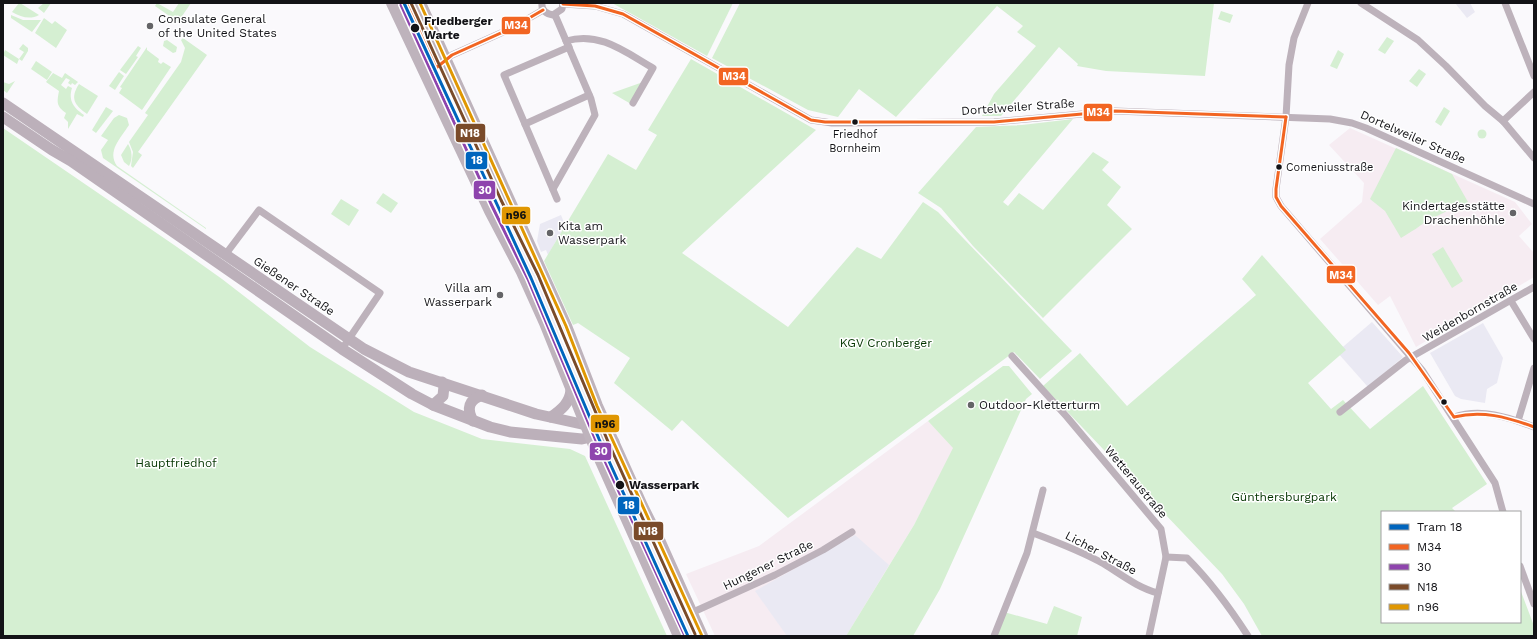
<svg xmlns="http://www.w3.org/2000/svg" width="1537" height="639" font-family="'Work Sans',sans-serif">
  <style>
    .commercial { fill: #f6ecf2 }
    .built { fill: #eae9f3 }
    .green { fill: #d5efd2 }
    .lines { fill: none; stroke-linecap: round; stroke-linejoin: round }
    .street { stroke: #bdb2bb; stroke-width: 7 }
    .secondary { stroke: #bcb0ba; stroke-width: 11 }
    .primary { stroke: #beb3bc; stroke-width: 12 }
    .bus-1-casing { stroke: #fff; stroke-width: 6 }
    .bus-2-casing { stroke: #fff; stroke-width: 6 }
    .bus-3-casing { stroke: #fff; stroke-width: 6 }
    .bus-4-casing { stroke: #fff; stroke-width: 6 }
    .bus-1 { stroke: #f26522; stroke-width: 3 }
    .bus-2 { stroke: #8e44ad; stroke-width: 3 }
    .bus-3 { stroke: #7a4b2a; stroke-width: 3 }
    .bus-4 { stroke: #e09702; stroke-width: 3 }
    .tram-1-casing { stroke: #fff; stroke-width: 6 }
    .tram-1 { stroke: #0065bd; stroke-width: 3 }
    .poi-dot { fill: #646467; stroke: #fff; stroke-width: 1.5 }
    .stop-dot { fill: #131317; stroke: #fff; stroke-width: 1.5 }
    .labels { text-anchor: middle; dominant-baseline: central; stroke-width: 3; stroke-linejoin: round; paint-order: stroke }
    .bus-label { font-size: 11px; fill: #131317; stroke: #fff }
    .poi-label { font-size: 12px; fill: #131317; stroke: #fff; text-anchor: start }
    .stop-label { font-size: 12px; font-weight: bold; fill: #131317; stroke: #fff; text-anchor: start }
    .street-label { font-size: 12px; fill: #131317; stroke: #fff }
    .park-label { font-size: 12px; fill: #043500; stroke: #fff }
    .line-badge { stroke: #fff; stroke-width: 1.5 }
    .badge-label { font-size: 11px; text-anchor: middle; font-weight: bold; fill: #fff }
    .pale-badge-label { font-size: 11px; text-anchor: middle; font-weight: bold; fill: #111 }
  </style>
  <rect width="100%" height="100%" fill="#faf9fc"/>
  <g class="commercial">
    <path d="M1350 128 1515 202 1532 224 1519 236 1534 253V277L1416 347 1390 296 1378 305 1320 239 1362 202 1364 183 1329 145Z"/>
    <path d="M928 421 954 448 914 525 846 636H715L686 574 759 546Z"/>
  </g>
  <g class="built">
    <path d="M402 3H410L428 43 433 47 438 59 426 56Z"/>
    <path d="M1455 3H1470L1475 12 1467 18Z"/>
    <path d="M440 71 551 310 561 340 598 423 597 424 591 423 512 243 439 88 438 77Z"/>
    <path d="M561 215 565 225 548 255 546 250 541 252 537 241 540 224Z"/>
    <path d="M1372 322 1403 357 1368 387 1337 352Z"/>
    <path d="M1483 323 1503 358 1497 383 1487 389 1485 403 1461 399 1455 396 1430 353Z"/>
    <path d="M607 444 617 467 694 636H686L671 603 601 446Z"/>
    <path d="M855 535 889 565 846 636H787L755 591Z"/>
  </g>
  <g class="green">
    <path d="M19 3H20L39 15C30 20 21 17 12 12Z"/>
    <path d="M44 3H51L44 13 38 8Z"/>
    <path d="M157 3 173 12 179 3H191L178 22 155 6Z"/>
    <path d="M612 3H733L707 56Z"/>
    <path d="M740 3H1214L1205 76 1106 71 1077 66 1078 64 1059 47 1001 116H982L994 94 1036 46 1017 32 1023 26 997 6 896 117 859 89 838 117 808 110 712 58Z"/>
    <path d="M1221 11 1233 15 1230 23 1218 19Z"/>
    <path d="M11 15 23 20H41L32 32 11 18Z"/>
    <path d="M44 18 52 24 55 21 67 30 56 48 35 33Z"/>
    <path d="M1387 37 1394 41 1385 54 1378 50Z"/>
    <path d="M183 38 207 55 138 152 142 155 133 168 131 166 133 152 129 142 148 115 145 113 181 62 185 48 181 40Z"/>
    <path d="M167 40 177 47 176 52 173 53 163 46 164 41Z"/>
    <path d="M23 44 28 48V51L22 61 19 59 17 64 3 55 5 50 19 59 24 52 19 49Z"/>
    <path d="M138 46 141 48 136 56 138 57 126 74 120 70Z"/>
    <path d="M147 47V50L159 59 158 62 161 64 163 62 171 67 142 110 119 93 122 88 120 87Z"/>
    <path d="M1338 50 1344 54 1337 69 1330 66Z"/>
    <path d="M691 59 816 130 682 253 788 327 857 247 881 259 923 202 938 212 1072 351 1040 379 1014 352 788 518 682 420 672 431 614 383 630 358 578 323 573 325 544 261 608 154 636 170 657 135 648 130Z"/>
    <path d="M36 61 52 72 47 80 31 69Z"/>
    <path d="M1419 69 1426 74 1417 87 1409 81Z"/>
    <path d="M119 72 124 76 115 90 109 86Z"/>
    <path d="M53 73 62 78 65 73 78 82 75 85 72 83 71 85 68 83 70 80 66 78 61 85 66 89 68 86 72 88C68 101 74 108 84 115L83 117 77 114 68 129V122L64 118 66 113C56 106 57 102 59 91L46 82Z"/>
    <path d="M15 81 7 93 3 90V82L9 84Z"/>
    <path d="M643 82 631 104 612 93Z"/>
    <path d="M79 84 98 96 87 114C74 105 70 98 79 84Z"/>
    <path d="M106 107 113 111 96 133 92 130Z"/>
    <path d="M1444 107 1450 111 1441 126 1435 122Z"/>
    <path d="M119 115 127 118 129 125C120 139 107 151 117 166L206 228V229L103 158 101 150 108 140 101 136 114 118Z"/>
    <path d="M1073 119 1003 202 1008 206 1019 193 1043 210 1093 152 1109 162 1102 170 1121 187 1107 205 1132 229 1043 318 973 246 941 208 918 193 976 127 1022 125Z"/>
    <path d="M3 128 177 247 222 279 310 347 414 412 482 439 570 449 585 456 667 636H3Z"/>
    <circle cx="1482" cy="134" r="4.5"/>
    <path d="M128 144C132 150 133 159 129 166L124 162 121 155Z"/>
    <path d="M1396 148 1452 174 1468 202 1452 211 1449 210 1431 219H1428C1423 225 1409 233 1401 238L1385 211 1370 199Z"/>
    <path d="M383 193 398 203 391 213 376 203Z"/>
    <path d="M341 199 359 210 349 226 331 214Z"/>
    <path d="M1443 247 1463 281 1452 288 1432 254Z"/>
    <path d="M1262 255 1346 350 1308 383 1331 409 1343 400 1370 429 1423 386 1487 484 1452 508 1456 512H1382V622H1520V589L1534 626V636H1262L1244 604 1222 574 1043 386 1080 353 1127 406 1256 295 1242 279Z"/>
    <path d="M1003 366H1009L1032 394 1026 399 940 589 913 636H846L914 525 953 448 928 421Z"/>
    <path d="M1054 606 1082 617 1077 636H994L1004 612 1047 624Z"/>
  </g>
  <g class="lines">
    <g class="street">
      <path d="M542 3C541 11 547 14 553 15L562 9 563 3"/>
      <path d="M1308 3 1294 38 1289 65 1286 117 1276 189V197L1281 206 1422 370 1495 483 1503 512"/>
      <path d="M1361 3 1418 40 1446 66 1485 106 1503 121 1534 158"/>
      <path d="M1505 3 1534 76"/>
      <path d="M563 4 595 6 623 14 811 120 832 123 994 122 1115 111 1330 119 1352 123 1366 128 1534 204"/>
      <path d="M566 41C600 31 625 52 653 68L633 103"/>
      <path d="M426 74 452 55 512 28 543 10"/>
      <path d="M1503 121 1534 92"/>
      <path d="M525 124 589 95"/>
      <path d="M553 189 595 115 591 99 555 15"/>
      <path d="M557 199 504 75 569 47"/>
      <path d="M225 255 259 210 380 293 342 349"/>
      <path d="M1511 301 1534 339"/>
      <path d="M1012 356 1067 417 1161 529 1166 557 1149 636"/>
      <path d="M1340 412 1406 360 1534 287"/>
      <path d="M1454 417C1481 408 1508 417 1534 427"/>
      <path d="M1518 421 1534 368"/>
      <path d="M1033 533C1057 542 1081 551 1104 564 1122 575 1138 588 1158 593"/>
      <path d="M1166 557 1187 558C1211 582 1230 608 1248 636"/>
      <path d="M1520 566 1534 604"/>
      <path d="M691 613 775 575 823 550 852 532"/>
      <path d="M994 636 1027 553 1043 490"/>
    </g>
    <g class="secondary">
      <path d="M3 103 364 349 409 372 536 414 586 425 614 442"/>
      <path d="M3 117 52 150 71 161 342 349 412 394 433 405 490 427 510 432 582 439 591 437 598 432"/>
      <path d="M433 405 443 396 444 386 442 382"/>
      <path d="M551 417C561 410 570 403 571 390"/>
      <path d="M473 421C466 408 469 400 482 395"/>
    </g>
    <g class="primary">
      <path d="M392 3 490 211 522 272 545 323 596 450 679 636"/>
      <path d="M420 3 566 326 597 406 642 506 659 540 702 636"/>
    </g>
    <defs>
      <g id="bus-1">
        <path d="M406 3 436 68"/>
        <path d="M563 4 595 6 623 14 811 120 825 122H994L1115 111 1286 117"/>
        <path d="M436 68 452 55 512 28 543 10"/>
        <path d="M1286 117 1276 189V197L1281 206 1409 353 1454 417"/>
        <path d="M1454 417C1482 410 1507 417 1534 427"/>
      </g>
      <path id="bus-2" d="M401 5 491 204 528 279 599 448 685 636"/>
      <path id="bus-3" d="M411 3 501 200 538 275 609 444 695 634"/>
      <path id="bus-4" d="M420 3 566 326 597 406 702 636"/>
    </defs>
    <use href="#bus-1" class="bus-1-casing"/>
    <use href="#bus-2" class="bus-2-casing"/>
    <use href="#bus-3" class="bus-3-casing"/>
    <use href="#bus-4" class="bus-4-casing"/>
    <use href="#bus-1" class="bus-1"/>
    <use href="#bus-2" class="bus-2"/>
    <use href="#bus-3" class="bus-3"/>
    <use href="#bus-4" class="bus-4"/>
    <defs>
      <path id="tram-1" d="M404 3 531 278 599 439 688 636"/>
    </defs>
    <use href="#tram-1" class="tram-1-casing"/>
    <use href="#tram-1" class="tram-1"/>
  </g>
  <g class="poi-dot">
    <circle cx="150" cy="26" r="4"/>
    <circle cx="1513" cy="213" r="4"/>
    <circle cx="550" cy="233" r="4"/>
    <circle cx="500" cy="295" r="4"/>
    <circle cx="971" cy="405" r="4"/>
  </g>
  <g class="stop-dot">
    <circle cx="415" cy="28" r="5"/>
    <circle cx="855" cy="122" r="3.5"/>
    <circle cx="1279" cy="167" r="3.5"/>
    <circle cx="1444" cy="402" r="3.5"/>
    <circle cx="620" cy="485" r="5"/>
  </g>
  <g class="labels">
    <g class="bus-label">
      <text x="855" y="134">Friedhof<tspan x="855" dy="14">Bornheim</tspan></text>
      <text x="1286" y="167" text-anchor="start">Comeniusstraße</text>
    </g>
    <g class="poi-label">
      <text x="158" y="19">Consulate General<tspan x="158" dy="14">of the United States</tspan></text>
      <text x="1505" y="206" text-anchor="end">Kindertagesstätte<tspan x="1505" dy="14">Drachenhöhle</tspan></text>
      <text x="558" y="226">Kita am<tspan x="558" dy="14">Wasserpark</tspan></text>
      <text x="492" y="288" text-anchor="end">Villa am<tspan x="492" dy="14">Wasserpark</tspan></text>
      <text x="979" y="405">Outdoor-Kletterturm</text>
    </g>
    <g class="stop-label">
      <text x="424" y="21">Friedberger<tspan x="424" dy="14">Warte</tspan></text>
      <text x="629" y="485">Wasserpark</text>
    </g>
    <g class="street-label">
      <text transform="translate(1018 107) rotate(-4)">Dortelweiler Straße</text>
      <text transform="translate(1413 137) rotate(24)">Dortelweiler Straße</text>
      <text transform="translate(294 286) rotate(34)">Gießener Straße</text>
      <text transform="translate(1470 312) rotate(-30)">Weidenbornstraße</text>
      <text transform="translate(1136 482) rotate(50)">Wetteraustraße</text>
      <text transform="translate(1101 553) rotate(28)">Licher Straße</text>
      <text transform="translate(768 565) rotate(-26)">Hungener Straße</text>
    </g>
    <g class="park-label">
      <text x="886" y="343">KGV Cronberger</text>
      <text x="176" y="463">Hauptfriedhof</text>
      <text x="1284" y="497">Günthersburgpark</text>
    </g>
  </g>
  <g class="line-badge">
    <rect x="501" y="16" width="30" height="19" rx="4" fill="#f26522"/>
    <rect x="718" y="67" width="31" height="19" rx="4" fill="#f26522"/>
    <rect x="1083" y="103" width="30" height="19" rx="4" fill="#f26522"/>
    <rect x="455" y="123" width="31" height="20" rx="4" fill="#7a4b2a"/>
    <rect x="465" y="151" width="23" height="19" rx="4" fill="#0065bd"/>
    <rect x="473" y="180" width="23" height="20" rx="4" fill="#8e44ad"/>
    <rect x="501" y="206" width="30" height="19" rx="4" fill="#e09702"/>
    <rect x="1326" y="265" width="30" height="19" rx="4" fill="#f26522"/>
    <rect x="590" y="414" width="30" height="19" rx="4" fill="#e09702"/>
    <rect x="589" y="442" width="23" height="19" rx="4" fill="#8e44ad"/>
    <rect x="617" y="496" width="23" height="19" rx="4" fill="#0065bd"/>
    <rect x="633" y="521" width="31" height="20" rx="4" fill="#7a4b2a"/>
  </g>
  <g class="badge-label">
    <text x="516" y="29">M34</text>
    <text x="734" y="80">M34</text>
    <text x="1098" y="116">M34</text>
    <text x="470" y="137">N18</text>
    <text x="477" y="164">18</text>
    <text x="485" y="194">30</text>
    <text x="1341" y="279">M34</text>
    <text x="601" y="455">30</text>
    <text x="629" y="509">18</text>
    <text x="648" y="535">N18</text>
  </g>
  <g class="pale-badge-label">
    <text x="516" y="219">n96</text>
    <text x="605" y="428">n96</text>
  </g>
  <rect width="1537" height="639" fill="none" stroke="#131317" stroke-width="8"/>
  <rect x="1381" y="511" width="140" height="112" fill="#ffffff" stroke="#a1a1a2"/>
  <rect x="1389" y="524" width="20" height="6" fill="#0065bd" stroke="#a1a1a2"/>
  <text x="1417" y="531" font-size="12" fill="#131317">Tram 18</text>
  <rect x="1389" y="544" width="20" height="6" fill="#f26522" stroke="#a1a1a2"/>
  <text x="1417" y="551" font-size="12" fill="#131317">M34</text>
  <rect x="1389" y="564" width="20" height="6" fill="#8e44ad" stroke="#a1a1a2"/>
  <text x="1417" y="571" font-size="12" fill="#131317">30</text>
  <rect x="1389" y="584" width="20" height="6" fill="#7a4b2a" stroke="#a1a1a2"/>
  <text x="1417" y="591" font-size="12" fill="#131317">N18</text>
  <rect x="1389" y="604" width="20" height="6" fill="#e09702" stroke="#a1a1a2"/>
  <text x="1417" y="611" font-size="12" fill="#131317">n96</text>
</svg>
